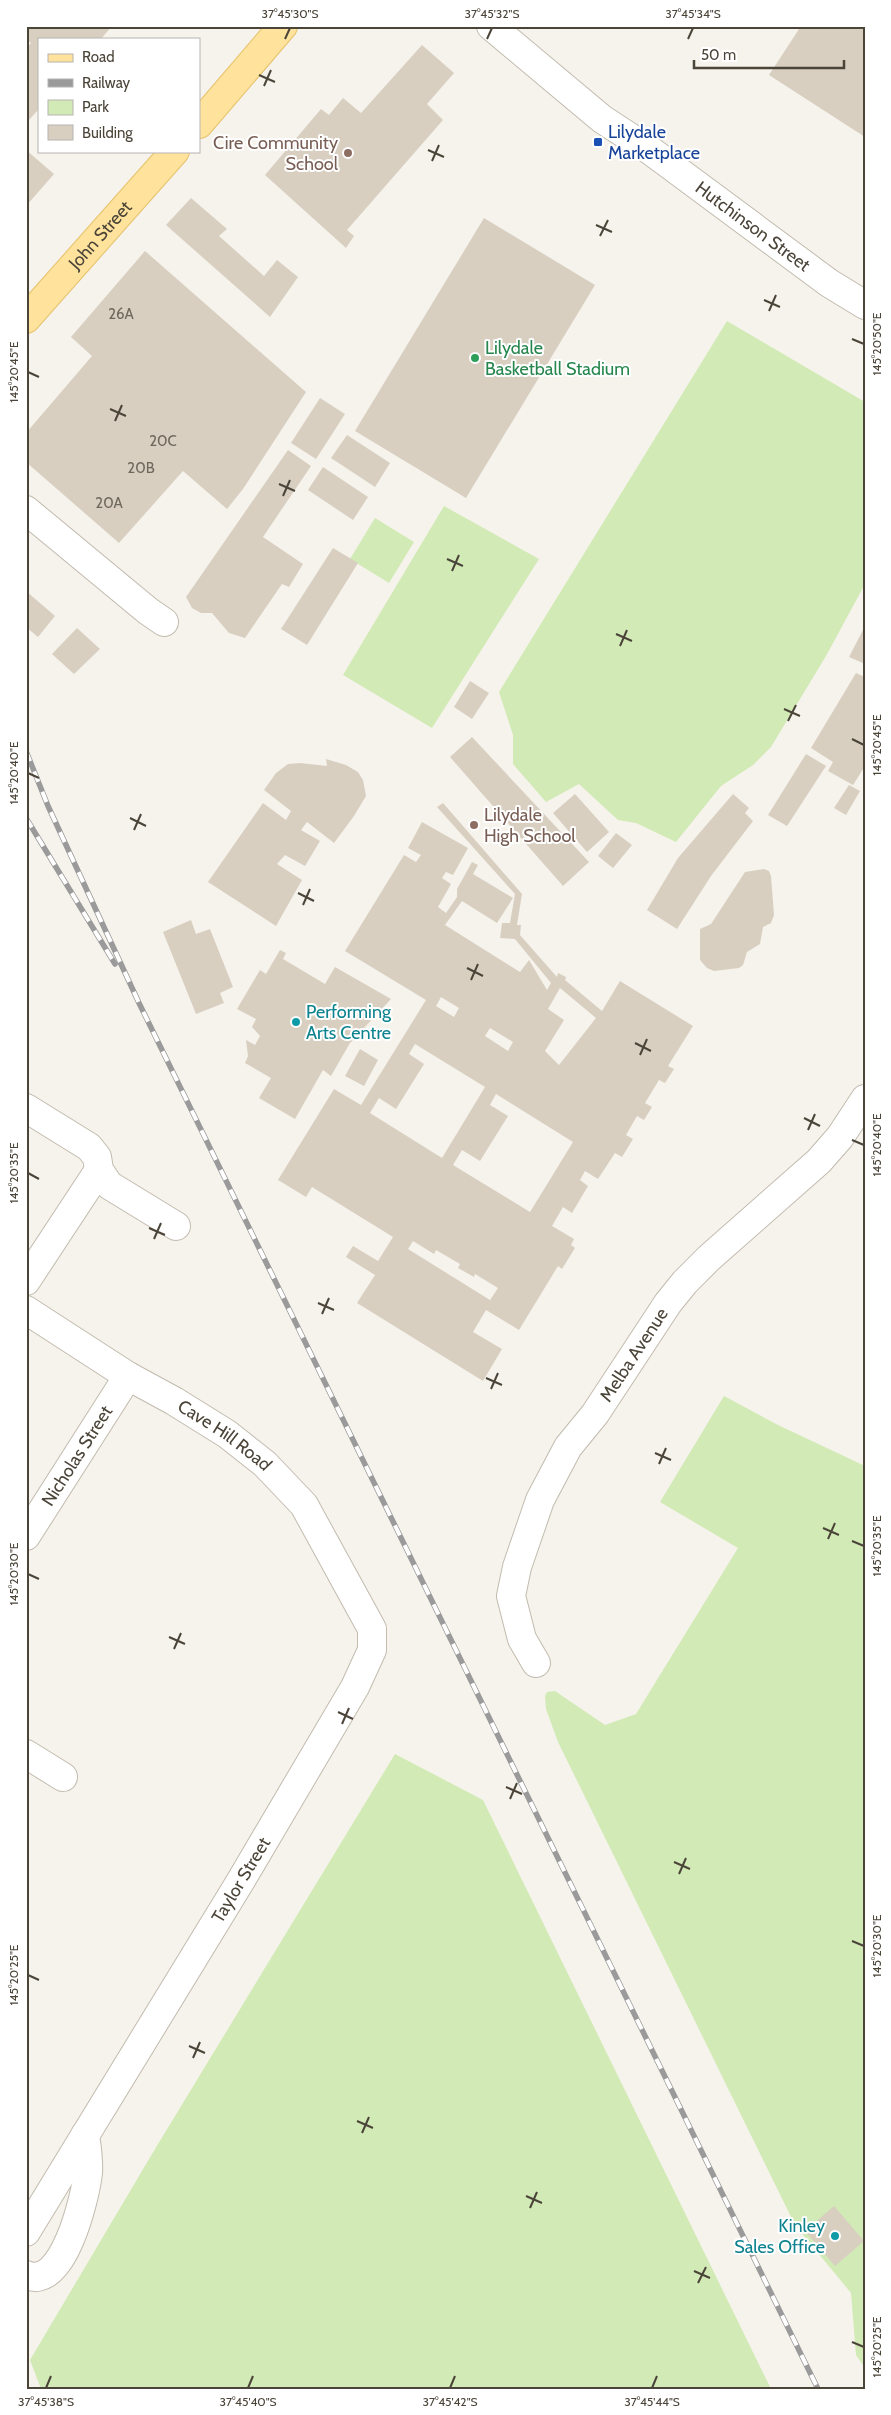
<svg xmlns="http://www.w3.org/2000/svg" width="891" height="2415" font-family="Cabin,sans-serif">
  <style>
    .green { fill: #d2eab5 }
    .building { fill: #d8cfc1; fill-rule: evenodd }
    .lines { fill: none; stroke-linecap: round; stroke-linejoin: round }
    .minor-casing { stroke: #c2bbae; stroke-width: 30 }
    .major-casing { stroke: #e6c16a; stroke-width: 30 }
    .minor { stroke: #fff; stroke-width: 28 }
    .major { stroke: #ffe39c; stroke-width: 28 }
    .rail-casing { stroke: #9a9a9a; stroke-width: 5.5 }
    .rail { stroke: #fff; stroke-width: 4; stroke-dasharray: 11; stroke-linecap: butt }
    .ticks { fill: none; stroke: #4b4439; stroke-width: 2 }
    .transit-dot { fill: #1a4fb4; stroke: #fff; stroke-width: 2 }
    .education-dot { fill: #8d6e63; stroke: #fff; stroke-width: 2 }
    .leisure-dot { fill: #2e9e5b; stroke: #fff; stroke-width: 2 }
    .culture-dot { fill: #0f9aa8; stroke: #fff; stroke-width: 2 }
    .labels { text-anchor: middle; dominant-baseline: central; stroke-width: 4; stroke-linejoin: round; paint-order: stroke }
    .number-label { font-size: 15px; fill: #6e675b }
    .transit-label { font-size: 18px; fill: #164399; stroke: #fff; text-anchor: start }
    .education-label { font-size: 18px; fill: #785e54; stroke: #fff; text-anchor: end }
    .street-label { font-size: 18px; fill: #4b4439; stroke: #fff }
    .leisure-label { font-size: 18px; fill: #27864d; stroke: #fff; text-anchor: start }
    .culture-label { font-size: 18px; fill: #0d838f; stroke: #fff; text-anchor: start }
    .neatline { fill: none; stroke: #4b4439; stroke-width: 2 }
    .ticks-label { font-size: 12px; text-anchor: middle; fill: #4b4439 }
  </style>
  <rect width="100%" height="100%" fill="#f6f3ec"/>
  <g class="green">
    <path d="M727 321 865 402V584L826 656 771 747 753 765 721 786 676 842 636 823 618 820 579 784 546 802 513 764V735L499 692Z"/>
    <path d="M444 506 539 559 432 728 343 675Z"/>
    <path d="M375 518 414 542 389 583 350 559Z"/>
    <path d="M724 1396 778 1425 865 1466V2368L856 2355 851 2293 795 2225 558 1742 546 1709 545 1696 547 1692 555 1691 605 1725 636 1714 738 1548 660 1502Z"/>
    <path d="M395 1754 483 1800 771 2389H41L30 2360 155 2149Z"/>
  </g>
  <g class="building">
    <path d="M26 26H112L101 39H39V109L26 123V49L31 43 26 39Z"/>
    <path d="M801 26H865V137L769 75Z"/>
    <path d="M422 45 454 73 427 104 443 120 347 230 354 236 346 248 265 175 321 109 329 115 343 98 361 113Z"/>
    <path d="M26 150 54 174 26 206Z"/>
    <path d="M191 198 227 229 219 236 264 276 277 260 298 277 270 317 166 225Z"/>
    <path d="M484 218 595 285 466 498 355 431Z"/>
    <path d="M145 251 306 392 243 489 227 509 183 471 119 543 26 462V433L92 356 71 337Z"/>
    <path d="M320 398 345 414 316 459 291 443Z"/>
    <path d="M347 435 390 463 375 487 331 458Z"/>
    <path d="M288 450 311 466 263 537 303 564 289 587 282 584 245 638 229 633 212 613H201L192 608 186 597Z"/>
    <path d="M323 467 368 497 353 520 308 490Z"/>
    <path d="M333 548 358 563 307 645 281 629Z"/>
    <path d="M26 591 55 616 38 637 26 627Z"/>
    <path d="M865 626V664L849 657Z"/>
    <path d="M77 628 100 649 74 674 52 654Z"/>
    <path d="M856 673 865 677V766L853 785 828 771 833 762 811 748Z"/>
    <path d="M470 681 489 693 472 719 454 707Z"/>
    <path d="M472 737 589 862 563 886 450 757Z"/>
    <path d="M806 754 826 766 787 826 768 815Z"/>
    <path d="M326 759 346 765 358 772 363 780 366 796 354 816 334 843 307 822 301 830 320 841 305 866 285 855 277 864 302 880 276 926 208 882 263 803 286 820 291 811 264 790 276 773 288 764 300 763 327 766Z"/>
    <path d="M849 785 860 791 846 815 834 808Z"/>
    <path d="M575 794 609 832 587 852 553 813Z"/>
    <path d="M733 794 749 808 745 813 753 821 711 876 677 929 647 910 678 858Z"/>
    <path d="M443 803 522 894 517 925H521L520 935 557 977 558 973 566 977 565 980 602 1011 620 981 693 1026 668 1066 674 1069 665 1083 659 1080 645 1103 652 1107 644 1120 637 1116 626 1135 633 1139 622 1157 615 1153 598 1179 585 1171 580 1180 588 1186 572 1213 563 1207 552 1226 574 1239 571 1245 575 1248 562 1269 558 1266 519 1330 486 1310 473 1332 502 1349 483 1381 357 1303 375 1275 346 1257 353 1246 378 1261 393 1237 312 1187 306 1197 278 1180 334 1089 361 1105 426 1000 345 951 404 855 416 862 421 855 408 848 422 822 468 848 453 875 446 872 442 878 451 884 438 907 446 913 457 897V889L472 862 478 865 473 874 513 898 497 923 462 901 445 925 520 972 529 960 547 990 551 983 515 939 500 938 502 923H510L515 894 437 807ZM560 988 596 1018 559 1065 545 1051 564 1020 548 1009ZM441 997 459 1008 454 1017 436 1006ZM490 1028 513 1042 508 1051 485 1036ZM415 1044 485 1087 442 1158 370 1113 379 1098 396 1109 424 1064 409 1054ZM496 1094 573 1142 530 1212 453 1165 462 1150 480 1161 508 1116 490 1105ZM413 1241 434 1254 436 1250 460 1264 458 1268 474 1277 475 1274 498 1288 490 1300 408 1249Z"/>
    <path d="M616 833 632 845 613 868 598 856Z"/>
    <path d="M764 869 769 871 771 876 774 915 771 923 763 927 760 944 747 952 743 965 739 968 714 971 707 968 700 960V929L711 924 745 872Z"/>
    <path d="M191 920 196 934 210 929 233 987 220 993 224 1003 196 1014 163 932Z"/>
    <path d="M280 950 286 953 283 959 325 984 335 967 391 999 350 1043 331 1076 323 1070 295 1119 259 1098 271 1078 245 1063 248 1056 246 1040 255 1045 260 1036 252 1027 256 1019 237 1009 260 970 266 974Z"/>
    <path d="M360 1049 378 1060 364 1086 345 1076Z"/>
    <path d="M834 2206 864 2241 835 2266 805 2231Z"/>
  </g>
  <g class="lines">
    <defs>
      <g id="minor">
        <path id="s1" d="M491 26 602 119 651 151 829 283 865 305"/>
        <path d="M26 510 148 611 164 622"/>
        <path d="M26 1108 89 1147 97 1157 99 1170 109 1185 176 1226"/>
        <path d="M26 1281 99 1170"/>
        <path id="s2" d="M26 1310 128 1376 174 1401 227 1434 265 1464 304 1505 372 1629V1650L355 1687 240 1882 26 2232"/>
        <path id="s3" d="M26 1536 128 1376"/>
        <path id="s4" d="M536 1663 522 1639 511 1596 517 1567 540 1500 568 1447 595 1414 668 1303 685 1282 709 1258 819 1161 840 1137 865 1099"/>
        <path d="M26 1754 63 1777"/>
        <path d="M26 2275C63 2292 85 2198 88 2173 89 2160 87 2148 85 2135"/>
      </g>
      <g id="major">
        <path d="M199 124 283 26"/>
        <path id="s5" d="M26 319 175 151"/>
      </g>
    </defs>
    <use href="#minor" class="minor-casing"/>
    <use href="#major" class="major-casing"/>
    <use href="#minor" class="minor"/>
    <use href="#major" class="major"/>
    <defs>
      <g id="rail">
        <path d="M26 751 48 806 139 1003 818 2389"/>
        <path d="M26 818 115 964"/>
      </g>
    </defs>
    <use href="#rail" class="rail-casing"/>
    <use href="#rail" class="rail"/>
  </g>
  <path class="ticks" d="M285 39 290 28M487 39 492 28M688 39 693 28M259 75 275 82M264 86 271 70M428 150 444 157M432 161 439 145M596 225 612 232M600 236 608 220M764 300 780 307M769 311 776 295M852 339 864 344M28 372 39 377M110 409 126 416M115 421 122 405M279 484 295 491M283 496 290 480M447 559 463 566M452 571 459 555M616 634 632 641M620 646 627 630M784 709 800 716M788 721 796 705M852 739 864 745M28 773 39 778M130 818 146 826M134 830 141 814M298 893 314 901M303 905 310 889M467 968 483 976M471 980 478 964M635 1043 651 1051M640 1055 647 1039M804 1118 820 1126M808 1130 815 1114M852 1140 864 1145M28 1173 39 1179M149 1228 165 1235M154 1239 161 1223M318 1303 334 1310M322 1314 329 1298M486 1378 502 1385M491 1389 498 1373M655 1453 671 1460M659 1464 666 1448M823 1528 839 1535M828 1539 835 1523M852 1541 864 1546M28 1574 39 1579M169 1637 185 1644M174 1649 181 1633M338 1712 353 1719M342 1724 349 1708M506 1787 522 1794M510 1799 517 1783M674 1862 690 1869M679 1874 686 1858M852 1941 864 1946M28 1975 39 1980M189 2046 205 2053M193 2058 200 2042M357 2121 373 2128M362 2133 369 2117M526 2196 542 2203M530 2208 537 2192M694 2271 710 2278M698 2283 706 2267M852 2342 864 2347M46 2388 51 2376M248 2388 253 2376M450 2388 455 2376M652 2388 657 2376"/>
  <rect class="transit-dot" x="593" y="137" width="10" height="10" rx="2.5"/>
  <g class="education-dot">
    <circle cx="348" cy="153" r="5"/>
    <circle cx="474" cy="825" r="5"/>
  </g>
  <circle class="leisure-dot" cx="475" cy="358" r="5"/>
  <g class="culture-dot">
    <circle cx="296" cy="1022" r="5"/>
    <circle cx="835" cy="2236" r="5"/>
  </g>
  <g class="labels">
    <g class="number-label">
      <text x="121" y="314">26A</text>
      <text x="163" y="441">20C</text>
      <text x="141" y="468">20B</text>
      <text x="109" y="503">20A</text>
    </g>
    <g class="transit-label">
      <text x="608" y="132">Lilydale<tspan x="608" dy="21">Marketplace</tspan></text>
    </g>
    <g class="education-label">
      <text x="338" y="143">Cire Community<tspan x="338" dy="21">School</tspan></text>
      <text x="484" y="815" text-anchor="start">Lilydale<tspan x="484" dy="21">High School</tspan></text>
    </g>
    <g class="street-label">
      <text stroke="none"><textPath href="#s1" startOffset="330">Hutchinson Street</textPath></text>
      <text stroke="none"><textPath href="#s5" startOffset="112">John Street</textPath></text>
      <text stroke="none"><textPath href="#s4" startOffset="346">Melba Avenue</textPath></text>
      <text stroke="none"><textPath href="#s2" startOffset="235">Cave Hill Road</textPath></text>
      <text stroke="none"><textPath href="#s3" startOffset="95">Nicholas Street</textPath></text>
      <text transform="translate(241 1880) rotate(-59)">Taylor Street</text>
    </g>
    <g class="leisure-label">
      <text x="485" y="348">Lilydale<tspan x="485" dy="21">Basketball Stadium</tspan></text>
    </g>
    <g class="culture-label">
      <text x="306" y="1012">Performing<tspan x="306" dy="21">Arts Centre</tspan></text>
      <text x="825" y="2226" text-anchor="end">Kinley<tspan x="825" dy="21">Sales Office</tspan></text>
    </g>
  </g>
  <rect width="891" height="2415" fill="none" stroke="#ffffff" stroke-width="55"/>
  <rect x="38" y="38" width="162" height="115" fill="#ffffff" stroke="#b7b4b0"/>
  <rect x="48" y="54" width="25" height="8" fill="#ffe39c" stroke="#b7b4b0"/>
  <text x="82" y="62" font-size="15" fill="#4b4439">Road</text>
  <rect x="48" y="79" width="25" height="8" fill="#9a9a9a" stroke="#b7b4b0"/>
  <text x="82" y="88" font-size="15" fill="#4b4439">Railway</text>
  <rect x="48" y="100" width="25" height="15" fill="#d2eab5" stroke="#b7b4b0"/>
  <text x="82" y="112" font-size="15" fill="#4b4439">Park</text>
  <rect x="48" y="125" width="25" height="15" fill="#d8cfc1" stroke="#b7b4b0"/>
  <text x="82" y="138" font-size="15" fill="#4b4439">Building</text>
  <path d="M694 60v8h150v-8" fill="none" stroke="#4b4439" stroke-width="2.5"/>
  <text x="701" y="60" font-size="15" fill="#4b4439" stroke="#ffffff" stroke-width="4" paint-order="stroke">50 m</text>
  <rect x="28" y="28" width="836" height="2360" class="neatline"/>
  <g class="ticks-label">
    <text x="290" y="18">37°45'30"S</text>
    <text x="492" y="18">37°45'32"S</text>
    <text x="693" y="18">37°45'34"S</text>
    <text transform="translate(877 344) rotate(-90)" y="4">145°20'50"E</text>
    <text transform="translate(14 372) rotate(-90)" y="4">145°20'45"E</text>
    <text transform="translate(877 745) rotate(-90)" y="4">145°20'45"E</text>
    <text transform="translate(14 773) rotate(-90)" y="4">145°20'40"E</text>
    <text transform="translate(877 1145) rotate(-90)" y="4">145°20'40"E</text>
    <text transform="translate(14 1173) rotate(-90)" y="4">145°20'35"E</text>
    <text transform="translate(877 1546) rotate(-90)" y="4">145°20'35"E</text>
    <text transform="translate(14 1574) rotate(-90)" y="4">145°20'30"E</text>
    <text transform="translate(877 1946) rotate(-90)" y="4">145°20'30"E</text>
    <text transform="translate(14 1975) rotate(-90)" y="4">145°20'25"E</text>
    <text transform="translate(877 2347) rotate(-90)" y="4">145°20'25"E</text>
    <text x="46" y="2406">37°45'38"S</text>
    <text x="248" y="2406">37°45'40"S</text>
    <text x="450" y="2406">37°45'42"S</text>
    <text x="652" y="2406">37°45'44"S</text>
  </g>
</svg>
